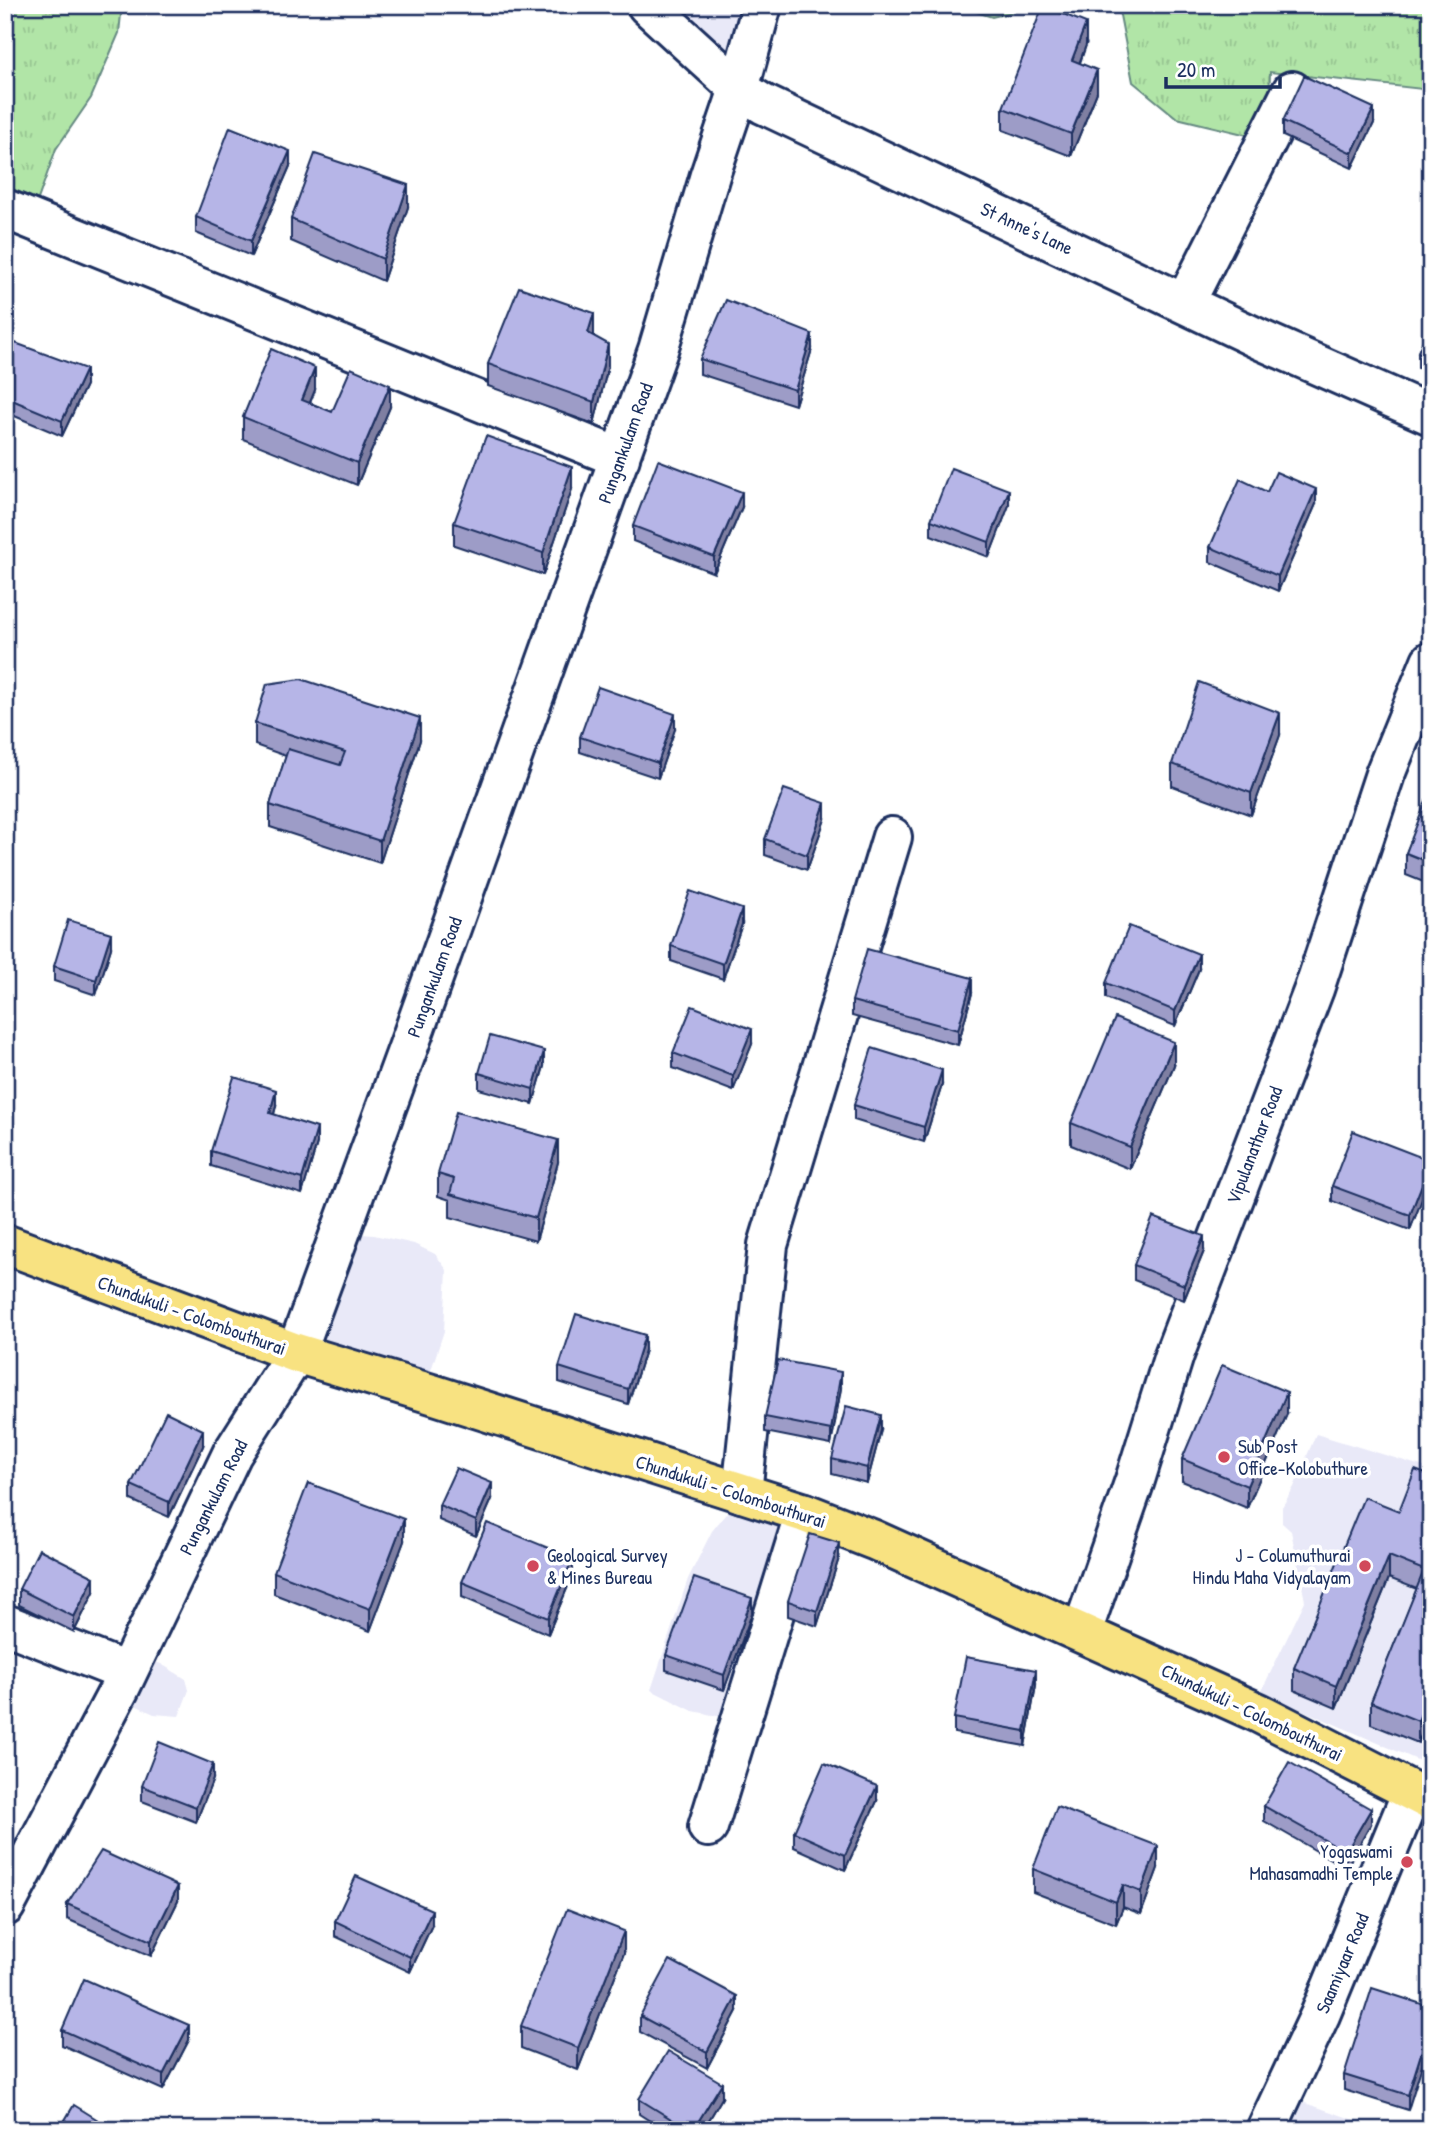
<svg xmlns="http://www.w3.org/2000/svg" width="1436" height="2135" font-family="'Patrick Hand',sans-serif">
  <style>
    .built { fill: #e9e9f8 }
    .grass { fill: url(#grass-tufts); stroke: #668a82; stroke-width: 2 }
    .lines { fill: none; stroke-linecap: round; stroke-linejoin: round }
    .minor-casing { stroke: #1b2f5e; stroke-width: 44 }
    .major-casing { stroke: #1b2f5e; stroke-width: 44 }
    .minor { stroke: #fff; stroke-width: 38 }
    .major { stroke: #f8e281; stroke-width: 38 }
    .wall { fill: #9d9cc7; stroke: #1b2f5e; stroke-width: 2 }
    .shaded-wall { fill: #7f7fa2; stroke: #1b2f5e; stroke-width: 2 }
    .building { fill: #b6b5e7; stroke: #1b2f5e; stroke-width: 2 }
    .poi-dot { fill: #d1495b; stroke: #fff; stroke-width: 2.5 }
    .labels { text-anchor: middle; dominant-baseline: central; stroke-width: 7; stroke-linejoin: round; paint-order: stroke }
    .street-label { font-size: 19px; fill: #1b2f5e; stroke: #fff }
    .poi-label { font-size: 19px; fill: #1b2f5e; stroke: #fff; text-anchor: start }
  </style>
  <defs>
    <pattern id="grass-tufts" width="24" height="20" patternUnits="userSpaceOnUse" patternTransform="scale(1.75)"><rect width="24" height="20" fill="#b1e5a7"/><path d="M3 7l-1-3M5 7V3M7 7l1-3M15 17l-1-3M17 17v-4M19 17l1-3" fill="none" stroke="#98c592"/></pattern>
  </defs>
  <rect width="100%" height="100%" fill="#fff"/>
  <filter id="ink" filterUnits="userSpaceOnUse"><feTurbulence type="fractalNoise" baseFrequency=".0143" numOctaves="2"/><feDisplacementMap in="SourceGraphic" scale="14" xChannelSelector="R" yChannelSelector="G"/><feConvolveMatrix kernelMatrix="1 2 1 2 8 2 1 2 1" color-interpolation-filters="sRGB"/></filter>
  <g filter="url(#ink)">
    <g class="built">
      <path d="M663 5H771L747 89Z"/>
      <path d="M339 1232 374 1235 414 1244 435 1254 447 1270 444 1331 424 1391 296 1353Z"/>
      <path d="M1316 1434 1431 1469V1766L1261 1692 1305 1601 1291 1531 1282 1523V1507L1294 1487Z"/>
      <path d="M742 1494 805 1513 741 1721 693 1711 651 1690 688 1579 712 1531Z"/>
      <path d="M134 1655 161 1664 186 1679 189 1690 179 1716 154 1714 133 1704Z"/>
      <path d="M1282 2095 1384 2130H1266Z"/>
    </g>
    <g class="grass">
      <path d="M5 5H122L119 33 91 98 56 149 31 219 5 209Z"/>
      <path d="M955 5H1042L992 17Z"/>
      <path d="M1118 5H1431V90L1270 72 1268 140 1177 118 1133 82Z"/>
    </g>
    <g class="lines">
      <defs>
        <g id="minor">
          <path d="M647 5 739 89 763 104 1261 340 1431 415"/>
          <path d="M5 209 620 458"/>
          <path d="M1185 303 1292 91"/>
          <path d="M742 1493 768 1245 892 837"/>
          <path d="M5 1624 126 1672"/>
          <path d="M1082 1632 1135 1480 1174 1355 1314 989 1385 774 1431 661"/>
          <path d="M708 1827 805 1513"/>
          <path d="M5 1906 119 1690 232 1454 296 1353 408 1048 658 350 710 175 739 89 762 5"/>
          <path d="M1266 2130 1320 2015 1412 1792"/>
        </g>
        <path id="major" d="M5 1244 296 1353 432 1394 805 1513 874 1540 1259 1713 1431 1801"/>
      </defs>
      <use href="#minor" class="minor-casing"/>
      <use href="#major" class="major-casing"/>
      <use href="#minor" class="minor"/>
      <use href="#major" class="major"/>
    </g>
    <g class="wall">
      <path d="M1086 45 1080 63 1097 92 1071 156 1003 130V108Z"/>
      <path d="M1283 121 1374 123 1352 168 1283 136Z"/>
      <path d="M290 166 251 256 196 233V217Z"/>
      <path d="M408 207 383 281 291 241V219Z"/>
      <path d="M1431 323V373L1418 368V352Z"/>
      <path d="M594 336 608 366 594 424 488 386V364Z"/>
      <path d="M5 345 86 385 62 436 5 412Z"/>
      <path d="M812 349 795 405 700 374V359Z"/>
      <path d="M315 390 310 403 332 412 390 407 357 485 243 439V417Z"/>
      <path d="M572 489 543 575 454 545V523Z"/>
      <path d="M1267 492 1316 504 1278 591 1210 562V547Z"/>
      <path d="M1009 505 989 557 931 535V520Z"/>
      <path d="M742 507 714 573 633 541V526Z"/>
      <path d="M255 723 420 740 380 863 270 827V805L286 756 255 745Z"/>
      <path d="M675 729 658 778 580 752V737Z"/>
      <path d="M1280 735 1251 815 1172 786V764Z"/>
      <path d="M1431 793V885L1406 875V853Z"/>
      <path d="M825 819 807 870 765 855V839Z"/>
      <path d="M742 924 723 979 671 961V946Z"/>
      <path d="M111 948 96 995 54 981V966Z"/>
      <path d="M1199 969 1175 1026 1106 998V983Z"/>
      <path d="M972 993 958 1045 852 1016V1001Z"/>
      <path d="M752 1044 733 1091 673 1068V1053Z"/>
      <path d="M1174 1065 1130 1169 1071 1145V1123Z"/>
      <path d="M544 1066 533 1104 479 1089V1073Z"/>
      <path d="M942 1085 924 1142 854 1120V1105Z"/>
      <path d="M276 1106 274 1114 317 1143 302 1194 211 1166V1151Z"/>
      <path d="M558 1162 536 1241 450 1217V1200L438 1196V1174Z"/>
      <path d="M1431 1176 1410 1230 1332 1201V1186Z"/>
      <path d="M1204 1251 1184 1300 1134 1280V1265Z"/>
      <path d="M645 1350 628 1404 559 1382V1367Z"/>
      <path d="M841 1388 831 1445 765 1432V1417Z"/>
      <path d="M1287 1414 1247 1508 1182 1481V1459Z"/>
      <path d="M881 1430 867 1483 832 1474V1459Z"/>
      <path d="M203 1446 169 1517 131 1500V1485Z"/>
      <path d="M1431 1476V1717L1429 1716 1418 1743 1371 1724V1702L1417 1589 1389 1578 1336 1708 1294 1690V1668L1399 1511Z"/>
      <path d="M492 1499 476 1536 439 1520V1505Z"/>
      <path d="M404 1541 370 1631 274 1594V1572Z"/>
      <path d="M839 1558 817 1626 788 1616V1601Z"/>
      <path d="M573 1574 548 1634 462 1597V1582Z"/>
      <path d="M19 1589 94 1592 74 1632 19 1605Z"/>
      <path d="M752 1613 724 1690 666 1670V1655Z"/>
      <path d="M1036 1685 1025 1746 954 1733V1718Z"/>
      <path d="M213 1779 196 1822 142 1801V1786Z"/>
      <path d="M877 1801 845 1870 794 1847V1832Z"/>
      <path d="M1264 1806 1371 1824 1346 1868 1264 1821Z"/>
      <path d="M1158 1868 1141 1914 1123 1907 1116 1924 1033 1892V1869Z"/>
      <path d="M178 1901 151 1956 67 1919V1904Z"/>
      <path d="M335 1921 432 1925 410 1972 335 1936Z"/>
      <path d="M624 1953 578 2070 521 2048V2026Z"/>
      <path d="M1431 2007 1408 2110 1344 2090V2075Z"/>
      <path d="M737 2011 707 2068 640 2032V2016Z"/>
      <path d="M62 2030 189 2040 163 2090 62 2045Z"/>
      <path d="M722 2098 703 2130H664L639 2114V2099Z"/>
    </g>
    <g class="shaded-wall">
      <path d="M1086 23V45L1072 82V60Z"/>
      <path d="M1097 70V92L1071 156V134Z"/>
      <path d="M1374 108V123L1352 168V153Z"/>
      <path d="M290 151V166L251 256V241Z"/>
      <path d="M408 185V207L383 281V259Z"/>
      <path d="M594 313V335L588 355V333Z"/>
      <path d="M812 334V349L795 405V390Z"/>
      <path d="M608 344V366L594 424V402Z"/>
      <path d="M315 368V390L302 422V400Z"/>
      <path d="M86 369V385L62 436V421Z"/>
      <path d="M390 385V407L357 485V463Z"/>
      <path d="M572 467V489L543 575V553Z"/>
      <path d="M1316 489V504L1278 591V576Z"/>
      <path d="M1009 490V505L989 557V542Z"/>
      <path d="M742 492V507L714 573V557Z"/>
      <path d="M1280 713V735L1251 815V793Z"/>
      <path d="M675 714V729L658 778V763Z"/>
      <path d="M420 718V740L380 863V841Z"/>
      <path d="M825 803V819L807 870V855Z"/>
      <path d="M742 909V924L723 979V964Z"/>
      <path d="M111 933V948L96 995V980Z"/>
      <path d="M1199 954V969L1175 1026V1011Z"/>
      <path d="M972 978V993L958 1045V1030Z"/>
      <path d="M752 1029V1044L733 1091V1076Z"/>
      <path d="M1174 1042V1065L1130 1169V1147Z"/>
      <path d="M544 1051V1066L533 1104V1089Z"/>
      <path d="M942 1070V1085L924 1142V1127Z"/>
      <path d="M276 1090V1106L270 1128V1113Z"/>
      <path d="M317 1128V1143L302 1194V1179Z"/>
      <path d="M558 1140V1162L536 1241V1218Z"/>
      <path d="M1431 1161V1176L1410 1230V1215Z"/>
      <path d="M1204 1236V1251L1184 1300V1285Z"/>
      <path d="M645 1335V1350L628 1404V1389Z"/>
      <path d="M841 1372V1388L831 1445V1430Z"/>
      <path d="M1287 1392V1414L1247 1508V1486Z"/>
      <path d="M881 1415V1430L867 1483V1468Z"/>
      <path d="M203 1430V1446L169 1517V1502Z"/>
      <path d="M492 1483V1499L476 1536V1521Z"/>
      <path d="M404 1519V1541L370 1631V1609Z"/>
      <path d="M839 1543V1558L817 1626V1611Z"/>
      <path d="M1389 1556V1578L1336 1708V1686Z"/>
      <path d="M573 1558V1574L548 1634V1618Z"/>
      <path d="M94 1577V1592L74 1632V1617Z"/>
      <path d="M752 1598V1613L724 1690V1675Z"/>
      <path d="M1036 1670V1685L1025 1746V1731Z"/>
      <path d="M1429 1694V1716L1418 1743V1721Z"/>
      <path d="M213 1764V1779L196 1822V1807Z"/>
      <path d="M877 1786V1801L845 1870V1855Z"/>
      <path d="M1371 1809V1824L1346 1868V1852Z"/>
      <path d="M1158 1846V1868L1141 1914V1892Z"/>
      <path d="M1123 1885V1907L1116 1924V1902Z"/>
      <path d="M178 1886V1901L151 1956V1941Z"/>
      <path d="M432 1910V1925L410 1972V1957Z"/>
      <path d="M624 1931V1953L578 2070V2048Z"/>
      <path d="M737 1996V2011L707 2068V2052Z"/>
      <path d="M1431 2022V2037L1408 2110V2095Z"/>
      <path d="M189 2025V2040L163 2090V2075Z"/>
      <path d="M722 2083V2098L703 2130H693Z"/>
    </g>
    <g class="building">
      <path d="M1043 6 1086 23 1072 60 1097 70 1071 134 1003 108Z"/>
      <path d="M1304 76 1374 108 1352 153 1283 121Z"/>
      <path d="M230 127 290 151 251 241 196 217Z"/>
      <path d="M315 154 408 185 383 259 291 219Z"/>
      <path d="M519 287 594 313 588 333 608 344 594 402 488 364Z"/>
      <path d="M726 300 812 334 795 390 700 359Z"/>
      <path d="M1431 323V358L1418 352Z"/>
      <path d="M7 340 86 369 62 421 5 397V345Z"/>
      <path d="M271 349 315 368 302 400 332 412 351 368 390 385 357 463 243 417Z"/>
      <path d="M486 436 572 467 543 553 454 523Z"/>
      <path d="M658 460 742 492 714 557 633 526Z"/>
      <path d="M951 468 1009 490 989 542 931 520Z"/>
      <path d="M1276 472 1316 489 1278 576 1210 547 1240 479 1267 492Z"/>
      <path d="M301 679 420 718 380 841 270 805 288 749 340 765 345 752 255 723 267 684Z"/>
      <path d="M1199 682 1280 713 1251 793 1172 764Z"/>
      <path d="M598 687 675 714 658 763 580 737Z"/>
      <path d="M784 789 825 803 807 855 765 839Z"/>
      <path d="M1429 793H1431V863L1406 853Z"/>
      <path d="M690 891 742 909 723 964 671 946Z"/>
      <path d="M68 920 111 933 96 980 54 966Z"/>
      <path d="M1129 926 1199 954 1175 1011 1106 983Z"/>
      <path d="M867 949 972 978 958 1030 852 1001Z"/>
      <path d="M692 1006 752 1029 733 1076 673 1053Z"/>
      <path d="M1115 1018 1174 1042 1130 1147 1071 1123Z"/>
      <path d="M490 1036 544 1051 533 1089 479 1073Z"/>
      <path d="M872 1048 942 1070 924 1127 854 1105Z"/>
      <path d="M234 1077 276 1090 270 1113 317 1128 302 1179 211 1151Z"/>
      <path d="M456 1112 558 1140 536 1218 450 1194 454 1179 438 1174Z"/>
      <path d="M1353 1131 1431 1161 1410 1215 1332 1186Z"/>
      <path d="M1153 1217 1204 1236 1184 1285 1134 1265Z"/>
      <path d="M576 1314 645 1335 628 1389 559 1367Z"/>
      <path d="M778 1360 841 1372 831 1430 765 1417Z"/>
      <path d="M1222 1365 1287 1392 1247 1486 1182 1459Z"/>
      <path d="M846 1406 881 1415 867 1468 832 1459Z"/>
      <path d="M166 1412 203 1430 169 1502 131 1485Z"/>
      <path d="M456 1468 492 1483 476 1521 439 1505Z"/>
      <path d="M1415 1470 1431 1476V1695L1429 1694 1418 1721 1371 1702 1424 1570 1389 1556 1336 1686 1294 1668 1364 1497 1399 1511Z"/>
      <path d="M308 1483 404 1519 370 1609 274 1572Z"/>
      <path d="M487 1523 573 1558 548 1618 462 1582Z"/>
      <path d="M810 1534 839 1543 817 1611 788 1601Z"/>
      <path d="M39 1549 94 1577 74 1617 19 1589Z"/>
      <path d="M694 1578 752 1598 724 1675 666 1655Z"/>
      <path d="M966 1657 1036 1670 1025 1731 954 1718Z"/>
      <path d="M159 1742 213 1764 196 1807 142 1786Z"/>
      <path d="M1289 1762 1371 1809 1346 1852 1264 1806Z"/>
      <path d="M824 1763 877 1786 845 1855 794 1832Z"/>
      <path d="M1057 1807 1158 1846 1141 1892 1123 1885 1116 1902 1033 1869Z"/>
      <path d="M101 1851 178 1886 151 1941 67 1904Z"/>
      <path d="M356 1876 432 1910 410 1957 335 1921Z"/>
      <path d="M567 1909 624 1931 578 2048 521 2026Z"/>
      <path d="M670 1960 737 1996 707 2052 640 2016Z"/>
      <path d="M84 1979 189 2025 163 2075 62 2030Z"/>
      <path d="M1372 1988 1431 2007V2022L1408 2095 1344 2075Z"/>
      <path d="M668 2051 722 2083 693 2130H689L639 2099Z"/>
      <path d="M74 2105 111 2128 110 2130H59Z"/>
    </g>
  </g>
  <g class="poi-dot">
    <circle cx="1224" cy="1457" r="7"/>
    <circle cx="533" cy="1566" r="7"/>
    <circle cx="1365" cy="1566" r="7"/>
    <circle cx="1407" cy="1862" r="7"/>
  </g>
  <g class="labels">
    <g class="street-label">
      <text transform="translate(1027 228) rotate(25)">St Anne's Lane</text>
      <text transform="translate(625 443) rotate(-70)">Pungankulam Road</text>
      <text transform="translate(434 977) rotate(-70)">Pungankulam Road</text>
      <text transform="translate(1254 1145) rotate(-69)">Vipulanathar Road</text>
      <text transform="translate(192 1315) rotate(20)">Chundukuli - Colombouthurai</text>
      <text transform="translate(731 1491) rotate(18)">Chundukuli - Colombouthurai</text>
      <text transform="translate(213 1497) rotate(-63)">Pungankulam Road</text>
      <text transform="translate(1252 1712) rotate(26)">Chundukuli - Colombouthurai</text>
      <text transform="translate(1342 1963) rotate(-67)">Saamiyaar Road</text>
    </g>
    <g class="poi-label">
      <text x="1238" y="1446">Sub Post<tspan x="1238" dy="22">Office-Kolobuthure</tspan></text>
      <text x="547" y="1555">Geological Survey<tspan x="547" dy="22">&amp; Mines Bureau</tspan></text>
      <text x="1351" y="1555" text-anchor="end">J - Columuthurai<tspan x="1351" dy="22">Hindu Maha Vidyalayam</tspan></text>
      <text x="1393" y="1851" text-anchor="end">Yogaswami<tspan x="1393" dy="22">Mahasamadhi Temple</tspan></text>
    </g>
  </g>
  <rect width="1436" height="2135" fill="none" stroke="#fff" stroke-width="28"/>
  <rect x="14" y="14" width="1408" height="2107" fill="none" stroke="#1b2f5e" stroke-width="2.5" filter="url(#ink)"/>
  <path d="M1166 77v10h114v-10" fill="none" stroke="#1b2f5e" stroke-width="3.5"/>
  <text x="1177" y="77" font-size="21" fill="#1b2f5e" stroke="#ffffff" stroke-width="5" paint-order="stroke">20 m</text>
</svg>
